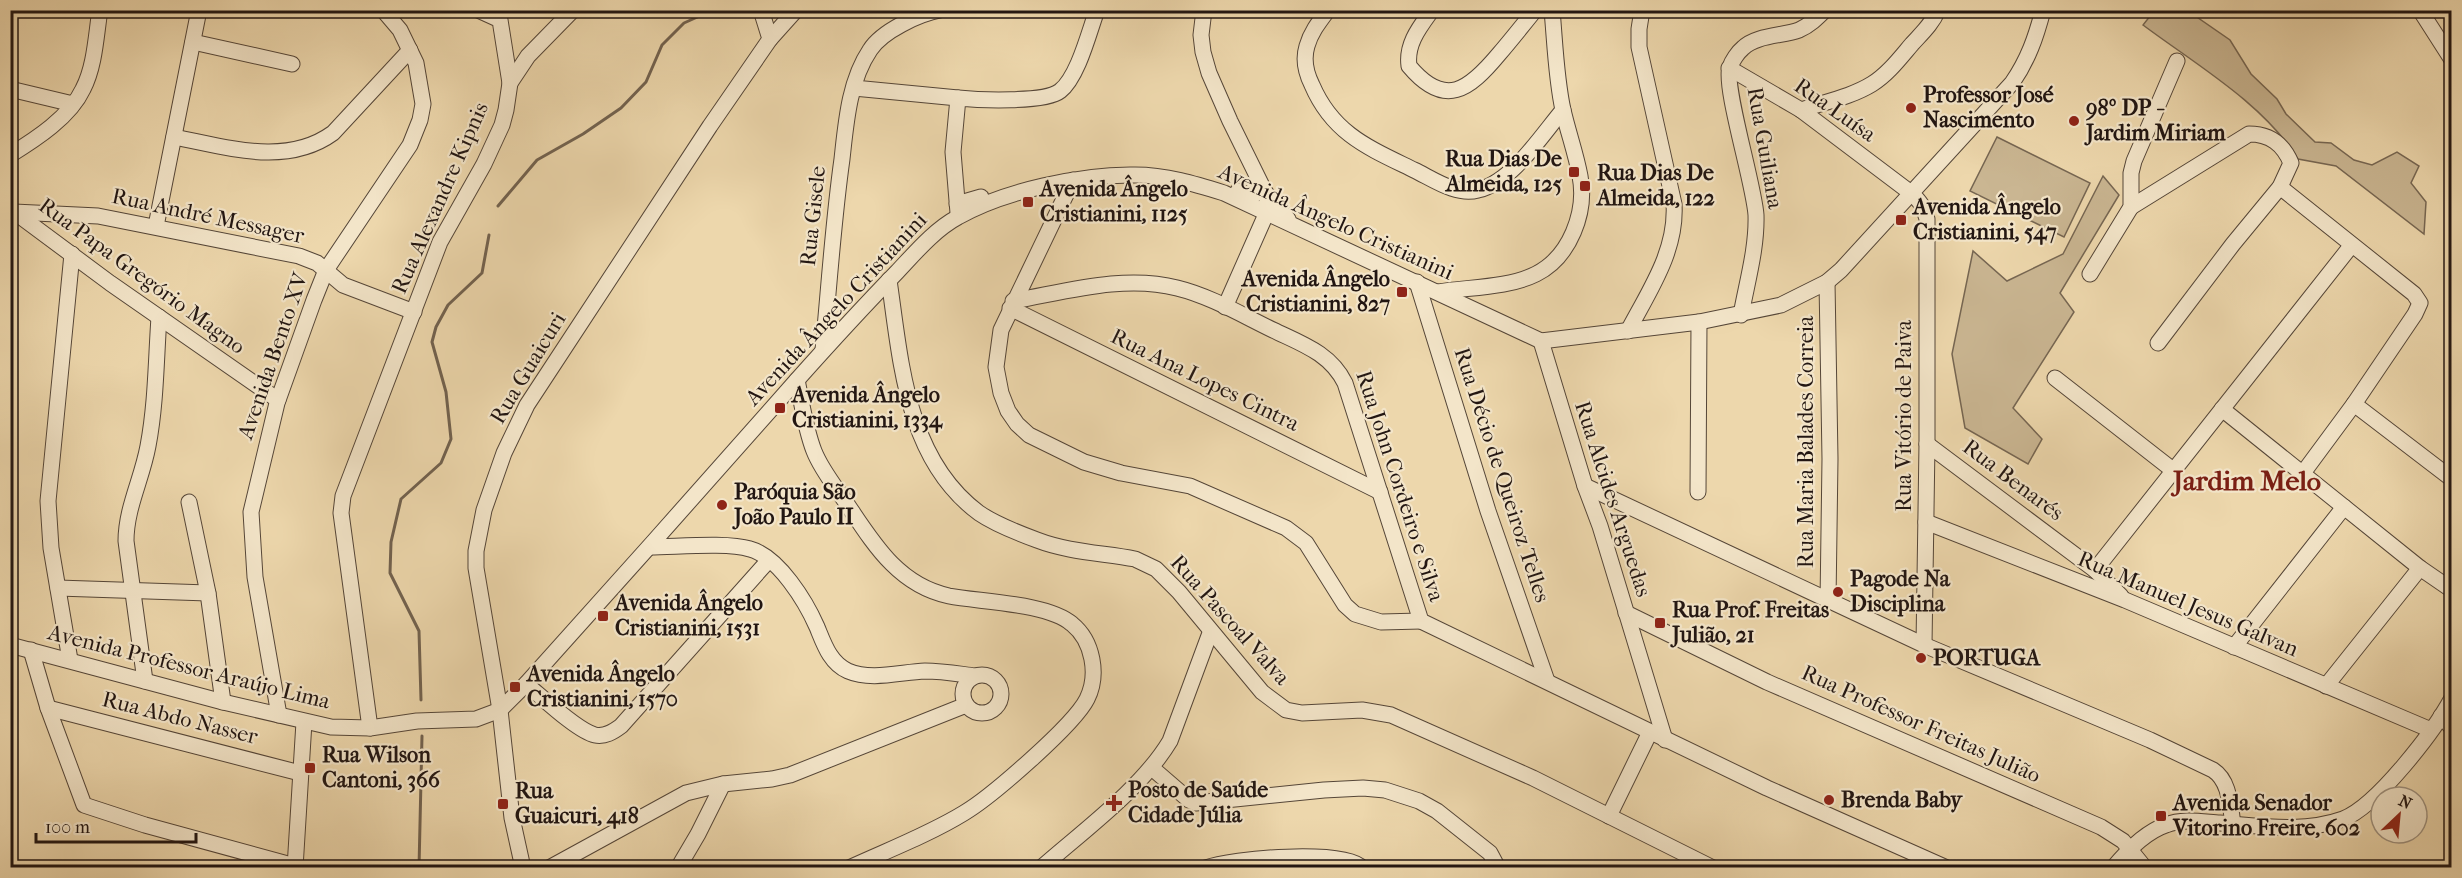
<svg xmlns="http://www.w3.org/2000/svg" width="2462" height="878" font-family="'IM FELL French Canon',serif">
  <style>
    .green { fill: #cab692; stroke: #766652; stroke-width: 1.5 }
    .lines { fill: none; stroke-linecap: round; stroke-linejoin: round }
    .stream { stroke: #72624f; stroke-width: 3 }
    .minor-casing { stroke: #554638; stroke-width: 17 }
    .minor { stroke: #f3e5c9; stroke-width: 15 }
    .poi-dot { fill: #8f2418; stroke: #f3e5c9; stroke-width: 2 }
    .labels { text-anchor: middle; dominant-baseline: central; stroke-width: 4.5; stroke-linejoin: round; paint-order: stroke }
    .poi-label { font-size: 22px; font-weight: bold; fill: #221612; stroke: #f3e5c9; text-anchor: start }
    .street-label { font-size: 22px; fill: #221612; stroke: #f3e5c9 }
    .district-label { font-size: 28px; font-weight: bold; fill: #7a1f14; stroke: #f3e5c9 }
  </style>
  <rect width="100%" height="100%" fill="#edd7ac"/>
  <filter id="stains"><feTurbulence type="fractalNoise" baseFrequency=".00333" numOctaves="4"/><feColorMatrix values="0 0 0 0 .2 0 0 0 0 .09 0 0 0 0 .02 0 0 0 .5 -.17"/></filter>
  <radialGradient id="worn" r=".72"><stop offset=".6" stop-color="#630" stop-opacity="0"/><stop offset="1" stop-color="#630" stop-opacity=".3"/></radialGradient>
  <g class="green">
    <path d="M2154 11H2188L2230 40 2251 74 2277 99 2286 114 2315 142 2331 143 2354 160 2372 165 2397 152 2419 166 2411 183 2426 202 2424 234 2336 166 2298 159C2263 103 2195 64 2143 25Z"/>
    <path d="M1997 137 2090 183 2064 237 1970 191Z"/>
    <path d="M2103 176 2119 195 2060 293 2074 312 2013 408 2042 439 2028 464 1965 428 1952 354 1973 251 2007 281 2063 254Z"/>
  </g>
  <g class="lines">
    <g class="stream">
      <path d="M498 206 537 160 583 134 621 108 646 82 662 45 684 23 713 10"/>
      <path d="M421 700 419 631 390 573 391 542 401 499 441 463 451 439 446 392 432 342 436 327 448 305 482 273 489 235"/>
      <path d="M419 868 422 736"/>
    </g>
    <defs>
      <g id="minor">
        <path d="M1204 10 1201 35 1203 52 1209 73 1230 121 1265 192 1288 219"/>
        <path d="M1328 10C1319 22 1311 32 1307 46 1303 59 1306 73 1312 85 1333 134 1369 148 1414 170 1433 179 1456 196 1478 190 1512 182 1541 136 1563 110"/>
        <path d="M1432 10C1419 28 1406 44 1409 66 1445 109 1469 90 1499 54 1511 40 1523 25 1535 10"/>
        <path d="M2420 10 2452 60"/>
        <path d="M770 39 796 10"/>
        <path d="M193 42 292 64"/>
        <path d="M1729 68 1801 110 1911 193C1920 201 1924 207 1927 219V444L1924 645"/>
        <path d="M510 83 528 56 573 10"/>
        <path d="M854 88 958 98"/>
        <path d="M10 89 73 104"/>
        <path d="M1801 110C1824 102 1851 97 1872 84 1888 74 1900 58 1912 44 1922 33 1932 24 1938 10"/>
        <path d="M174 137C227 147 286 167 333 133L410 50"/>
        <path d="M10 155C36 139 70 117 83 89 95 66 96 35 100 10"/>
        <path d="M1073 180 1001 330 996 367 1001 393 1008 411 1017 424 1029 435 1084 462 1121 473 1190 486 1286 528 1306 543 1345 605 1355 614 1381 622 1421 621"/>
        <path d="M2280 187 2414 294 2420 303 2415 314 2354 404 2303 473"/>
        <path d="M1238 191 1252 197 1257 193 1265 192"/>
        <path d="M957 204 981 197"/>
        <path d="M2131 207 2249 134C2270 134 2283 144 2291 163L2280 187 2233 244 2158 343"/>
        <path d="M13 211 110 283 278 400"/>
        <path d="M14 212 98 216 299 256 317 263 343 285 414 312"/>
        <path d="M958 213 953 152 958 98C978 100 1045 103 1060 91 1078 77 1089 32 1097 10"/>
        <path d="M156 226 199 10"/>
        <path d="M2090 274 2131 207V173L2134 161 2177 61"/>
        <path d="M889 280C901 362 906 459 979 513 995 524 1018 533 1037 540 1068 552 1103 553 1135 559L1156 569 1179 592 1262 692 1286 710 1302 713 1362 710 1391 715 1533 778 1713 868"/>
        <path d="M1417 282 1488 511 1547 681"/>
        <path d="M1827 282 1830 459 1828 602"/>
        <path d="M1438 292C1469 287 1508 288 1536 274 1570 257 1587 212 1580 176 1576 154 1568 132 1563 110 1556 78 1555 43 1552 10"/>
        <path d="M1013 301C1065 292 1124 274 1177 288 1210 296 1242 315 1273 330 1302 344 1330 353 1345 383L1421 621 1767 788 1947 868"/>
        <path d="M1225 307 1267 212 1266 204"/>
        <path d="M1010 308 1380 492"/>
        <path d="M1741 315C1747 282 1757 248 1756 215 1754 184 1723 85 1730 67 1732 61 1738 52 1743 48 1756 35 1783 36 1799 30 1810 25 1817 18 1825 10"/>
        <path d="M1628 331C1649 291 1677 251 1674 204L1639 47V29L1642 10"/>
        <path d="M1541 341 1585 486 1600 526 1665 740"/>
        <path d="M823 350C829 287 833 223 842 159 846 123 849 81 870 50 882 31 919 14 940 10"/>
        <path d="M2055 378 2174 471"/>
        <path d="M797 380C802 403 805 428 814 451 821 469 834 485 845 501 872 541 897 585 949 596 981 602 1048 603 1072 624 1093 641 1099 675 1087 699 1074 725 991 797 964 813 928 835 888 850 849 868"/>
        <path d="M2354 404 2452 479"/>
        <path d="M2222 409 2420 568 2452 590"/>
        <path d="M1927 444 2095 570 2121 596"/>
        <path d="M1585 486 1924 645 2150 740 2213 770C2230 781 2230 806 2233 824"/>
        <path d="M1698 492 1699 322"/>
        <path d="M189 502 208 593 223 702"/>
        <path d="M1926 522 2125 600 2431 730"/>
        <path d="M650 547C676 547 727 542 750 549 779 557 806 602 817 627 824 644 830 663 848 671 871 681 901 672 925 671 942 671 959 674 975 676"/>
        <path d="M2095 570 2351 246"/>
        <path d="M58 588 208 593"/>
        <path d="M1626 613 1767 682 2101 827 2123 841 2145 868"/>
        <path d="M10 645 223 702 331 727 370 728 417 721 476 719 500 710 526 684C617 583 707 482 797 380 830 343 863 307 897 272 915 253 934 230 958 217 1003 191 1083 174 1135 175 1166 175 1195 184 1224 193L1541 341 1699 322 1781 305 1827 282 1841 270 2012 83C2028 60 2036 37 2043 10"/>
        <path d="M2234 647 2344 507"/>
        <path d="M31 650 48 708 84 805 145 825 295 866"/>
        <path d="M70 660 51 548 48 501 72 254"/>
        <circle cx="982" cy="694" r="19"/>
        <path d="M145 681 126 541C126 508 142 479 148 446 156 404 156 360 159 317"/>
        <path d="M526 684C541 696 577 731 595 735 605 737 613 732 621 726L769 560"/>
        <path d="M2326 686 2420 568"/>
        <path d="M48 708 300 773"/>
        <path d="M279 715 255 577 251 512 277 403 314 300 326 270 410 145 420 120 423 104 416 63 400 30 383 10"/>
        <path d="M2441 716 2452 728"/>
        <path d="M370 728 341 513 343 496 440 242 484 164 502 125 506 110 510 83 500 20 478 10"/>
        <path d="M1152 768 1189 800 1196 803 1324 790 1363 788 1385 790 1419 801 1437 811 1490 853 1498 868"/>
        <path d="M1609 816 1650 732"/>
        <path d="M295 868 304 722"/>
        <path d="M523 868 512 818 500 710 476 568V551L484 510 504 453 527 405 710 126 770 39 761 10"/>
        <path d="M549 868 686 793 723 784 772 779 790 775 966 705"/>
        <path d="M678 868 698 834 723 784"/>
        <path d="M1041 868C1083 831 1142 788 1170 741L1210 633"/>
        <path d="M1206 868C1231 858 1345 849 1362 868"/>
        <path d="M2113 868C2127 851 2145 832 2166 825 2183 818 2203 822 2220 823 2261 826 2304 833 2343 819 2377 806 2435 730 2452 698"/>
      </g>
    </defs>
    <use href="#minor" class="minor-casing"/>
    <use href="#minor" class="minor"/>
  </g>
  <g class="poi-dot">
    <circle cx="1911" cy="108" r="6"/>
    <circle cx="2074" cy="121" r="6"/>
    <rect x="1568" y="166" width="12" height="12" rx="3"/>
    <rect x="1579" y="180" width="12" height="12" rx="3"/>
    <rect x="1022" y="196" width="12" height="12" rx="3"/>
    <rect x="1895" y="214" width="12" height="12" rx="3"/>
    <rect x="1396" y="286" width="12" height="12" rx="3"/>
    <rect x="774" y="402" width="12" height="12" rx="3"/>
    <circle cx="722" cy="505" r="6"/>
    <circle cx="1838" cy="592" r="6"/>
    <rect x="597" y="610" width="12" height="12" rx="3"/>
    <rect x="1654" y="617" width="12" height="12" rx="3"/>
    <circle cx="1921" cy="658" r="6"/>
    <rect x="509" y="681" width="12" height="12" rx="3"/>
    <rect x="304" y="762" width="12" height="12" rx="3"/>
    <circle cx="1829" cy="800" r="6"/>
    <path d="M1111 794h6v6h6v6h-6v6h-6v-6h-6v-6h6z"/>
    <rect x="497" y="798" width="12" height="12" rx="3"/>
    <rect x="2155" y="810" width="12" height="12" rx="3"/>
  </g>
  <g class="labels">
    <g class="poi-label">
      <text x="1923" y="95">Professor José<tspan x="1923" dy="25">Nascimento</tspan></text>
      <text x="2086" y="108">98º DP -<tspan x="2086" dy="25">Jardim Miriam</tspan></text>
      <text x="1562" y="159" text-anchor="end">Rua Dias De<tspan x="1562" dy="25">Almeida, 125</tspan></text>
      <text x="1597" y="173">Rua Dias De<tspan x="1597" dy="25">Almeida, 122</tspan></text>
      <text x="1040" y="189">Avenida Ângelo<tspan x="1040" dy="25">Cristianini, 1125</tspan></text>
      <text x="1913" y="207">Avenida Ângelo<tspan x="1913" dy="25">Cristianini, 547</tspan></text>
      <text x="1390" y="279" text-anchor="end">Avenida Ângelo<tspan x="1390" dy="25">Cristianini, 827</tspan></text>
      <text x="792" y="395">Avenida Ângelo<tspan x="792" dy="25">Cristianini, 1334</tspan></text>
      <text x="734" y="492">Paróquia São<tspan x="734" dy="25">João Paulo II</tspan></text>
      <text x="1850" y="579">Pagode Na<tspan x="1850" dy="25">Disciplina</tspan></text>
      <text x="615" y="603">Avenida Ângelo<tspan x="615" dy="25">Cristianini, 1531</tspan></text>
      <text x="1672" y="610">Rua Prof. Freitas<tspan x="1672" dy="25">Julião, 21</tspan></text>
      <text x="1933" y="658">PORTUGA</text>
      <text x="527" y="674">Avenida Ângelo<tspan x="527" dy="25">Cristianini, 1570</tspan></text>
      <text x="322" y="755">Rua Wilson<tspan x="322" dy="25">Cantoni, 366</tspan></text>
      <text x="1128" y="790">Posto de Saúde<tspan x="1128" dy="25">Cidade Júlia</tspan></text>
      <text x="515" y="791">Rua<tspan x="515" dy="25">Guaicuri, 418</tspan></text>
      <text x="1841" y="800">Brenda Baby</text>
      <text x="2173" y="803">Avenida Senador<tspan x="2173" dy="25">Vitorino Freire, 602</tspan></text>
    </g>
    <g class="street-label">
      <text transform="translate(1835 110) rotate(35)">Rua Luísa</text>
      <text transform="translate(1765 148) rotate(80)">Rua Guiliana</text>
      <text transform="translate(440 198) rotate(-66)">Rua Alexandre Kipnis</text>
      <text transform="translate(208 216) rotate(12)">Rua André Messager</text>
      <text transform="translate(813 216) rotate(-84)">Rua Gisele</text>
      <text transform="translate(1336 222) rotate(24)">Avenida Ângelo Cristianini</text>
      <text transform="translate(142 276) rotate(36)">Rua Papa Gregório Magno</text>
      <text transform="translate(836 309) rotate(-47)">Avenida Ângelo Cristianini</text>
      <text transform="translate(273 356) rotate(-71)">Avenida Bento XV</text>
      <text transform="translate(528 368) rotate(-59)">Rua Guaicuri</text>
      <text transform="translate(1205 380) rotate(26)">Rua Ana Lopes Cintra</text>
      <text transform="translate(1904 416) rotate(-90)">Rua Vitório de Paiva</text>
      <text transform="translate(1806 442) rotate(-90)">Rua Maria Balades Correia</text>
      <text transform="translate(1502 475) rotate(72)">Rua Décio de Queiroz Telles</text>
      <text transform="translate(2013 480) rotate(37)">Rua Benarés</text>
      <text transform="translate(1400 486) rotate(72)">Rua John Cordeiro e Silva</text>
      <text transform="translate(1613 499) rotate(72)">Rua Alcides Arguedas</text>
      <text transform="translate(2188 604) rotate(23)">Rua Manuel Jesus Galvan</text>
      <text transform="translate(1230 620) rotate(48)">Rua Pascoal Valva</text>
      <text transform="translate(189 667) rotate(14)">Avenida Professor Araújo Lima</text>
      <text transform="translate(180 718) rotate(14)">Rua Abdo Nasser</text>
      <text transform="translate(1921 724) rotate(24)">Rua Professor Freitas Julião</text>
    </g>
    <g class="district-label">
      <text x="2247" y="480">Jardim Melo</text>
    </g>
  </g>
  <rect width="2462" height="878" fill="none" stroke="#edd7ac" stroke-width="36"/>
  <rect x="12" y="12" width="2438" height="854" fill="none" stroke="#221612" stroke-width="3"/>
  <rect x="18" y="18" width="2426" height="842" fill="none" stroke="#221612" stroke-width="1.5"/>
  <g transform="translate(2399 815) rotate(26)"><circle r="28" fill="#f3e5c9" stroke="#9f9280" stroke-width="1.5"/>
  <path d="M0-4.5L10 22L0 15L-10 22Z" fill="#8f2418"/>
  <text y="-9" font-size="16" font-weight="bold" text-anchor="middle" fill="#221612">N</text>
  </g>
  <path d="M36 833v9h160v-9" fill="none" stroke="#221612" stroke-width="3"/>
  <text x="45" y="833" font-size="18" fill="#221612" stroke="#f3e5c9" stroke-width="4.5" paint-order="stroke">100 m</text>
  <rect width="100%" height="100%" filter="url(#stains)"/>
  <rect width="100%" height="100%" fill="url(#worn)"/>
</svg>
